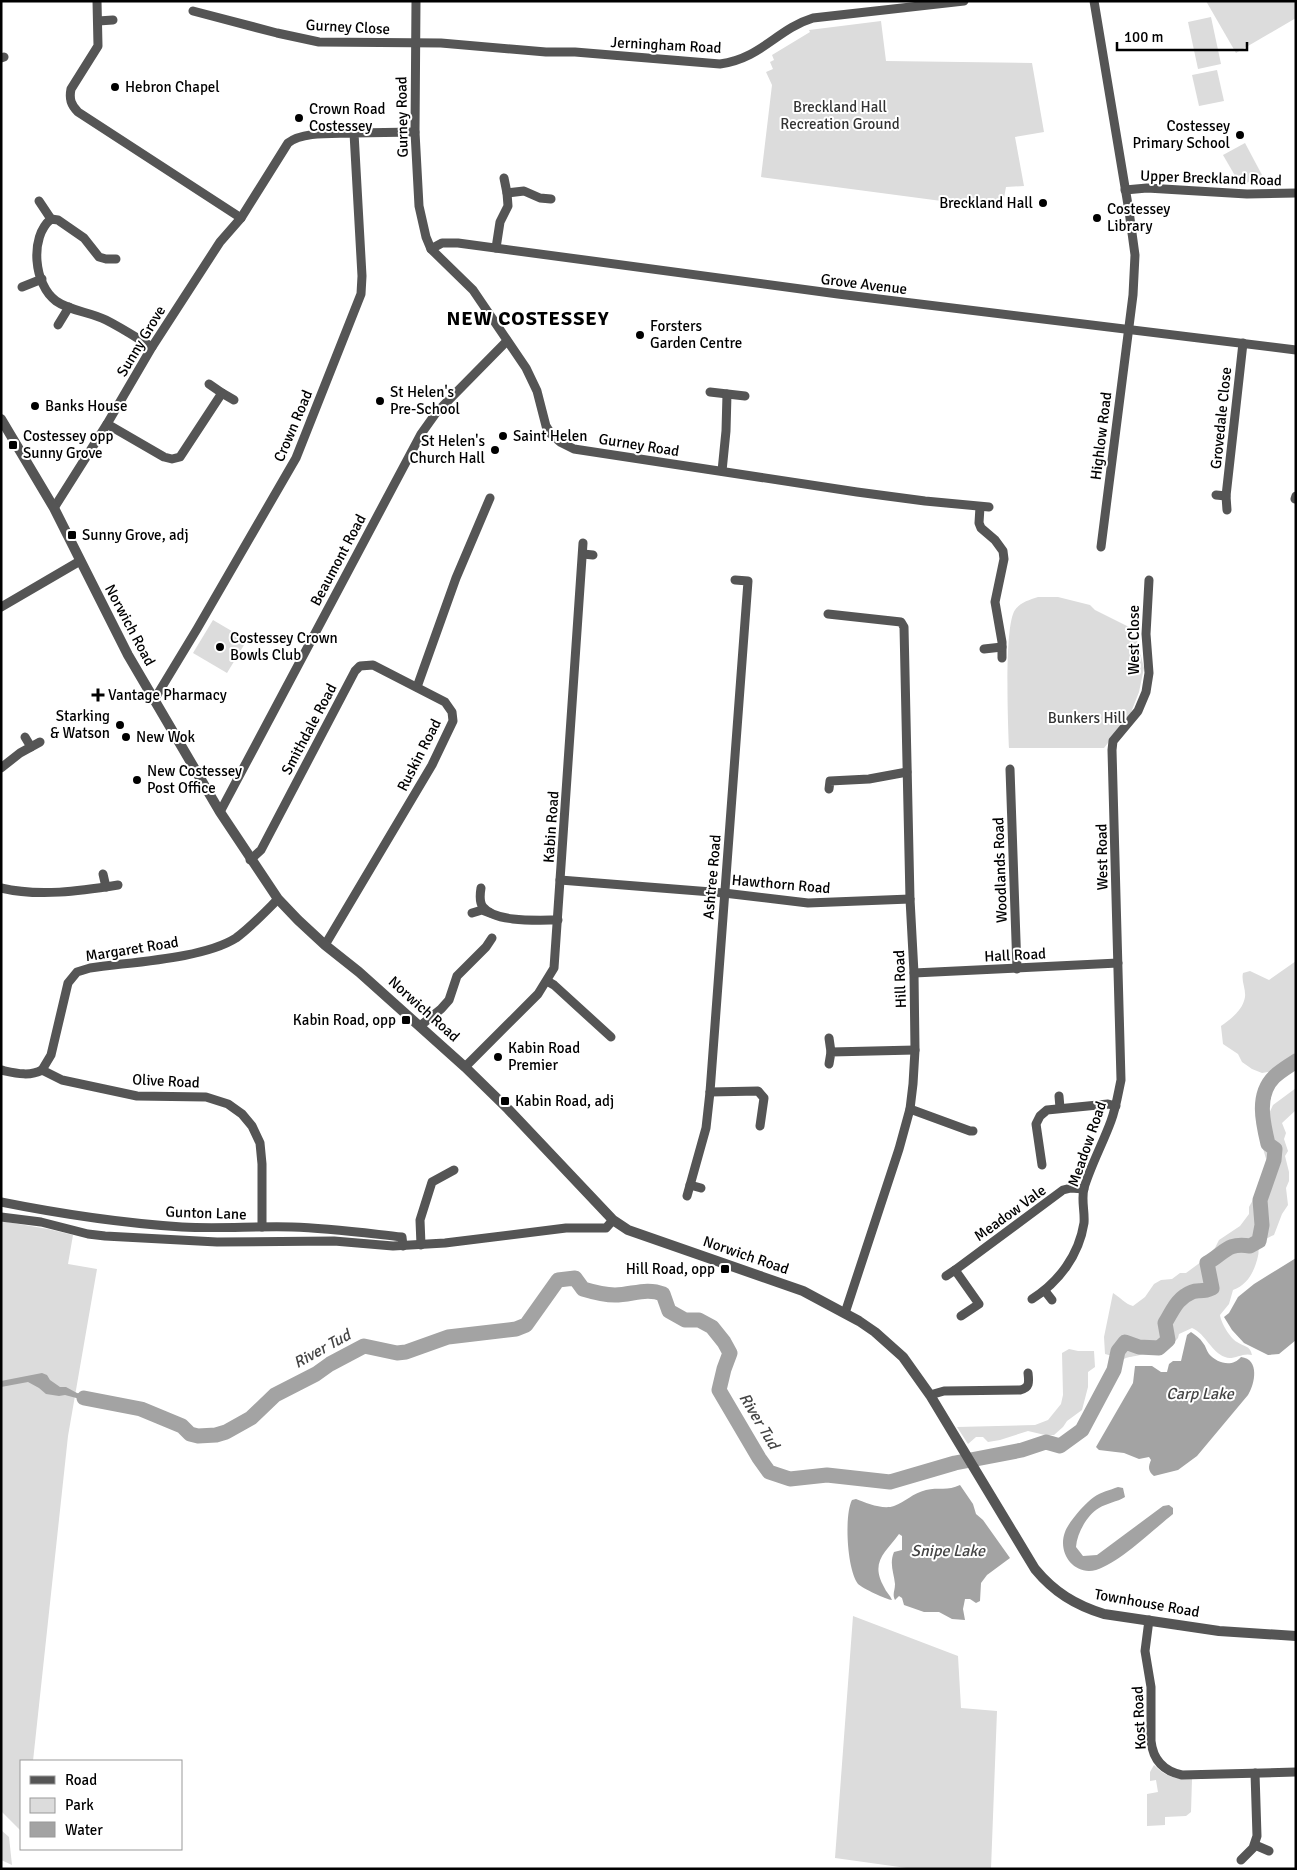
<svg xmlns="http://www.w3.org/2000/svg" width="1297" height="1870" font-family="Signika,sans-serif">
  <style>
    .green { fill: #dcdcdc }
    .water { fill: #a3a3a3 }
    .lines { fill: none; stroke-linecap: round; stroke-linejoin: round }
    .river { stroke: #a3a3a3; stroke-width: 15 }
    .minor { stroke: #555; stroke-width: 9 }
    .tertiary { stroke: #555; stroke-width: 10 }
    .poi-dot { fill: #000; stroke: #fff; stroke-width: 2 }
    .labels { text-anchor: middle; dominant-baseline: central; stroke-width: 4; stroke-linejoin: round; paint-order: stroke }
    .street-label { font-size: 15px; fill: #000; stroke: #fff }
    .poi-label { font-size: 15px; fill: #000; stroke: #fff; text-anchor: start }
    .park-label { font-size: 15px; fill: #333; stroke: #fff }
    .water-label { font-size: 16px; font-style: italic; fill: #444; stroke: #fff }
    .district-label { font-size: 20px; font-weight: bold; letter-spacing: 1px; fill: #000; stroke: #fff }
  </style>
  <rect width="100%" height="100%" fill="#fff"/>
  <g class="green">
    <path d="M1206 1H1296V18L1236 53Z"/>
    <path d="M1211 17 1221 64 1198 69 1188 22Z"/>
    <path d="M881 21 886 61 1032 63 1044 132 1015 137 1024 186 1006 187 1002 209 761 177 772 85 766 72 773 69 770 62 774 60 772 55 810 32 809 30Z"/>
    <path d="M1217 70 1224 101 1199 106 1192 75Z"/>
    <path d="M1245 143 1262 175 1241 186 1223 155Z"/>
    <path d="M1038 597H1058L1090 605 1095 610 1129 627 1137 640 1144 668 1139 692 1130 715 1104 748H1009C1008 724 1004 625 1015 610 1021 602 1029 600 1038 597Z"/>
    <path d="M213 620 247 640 227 673 193 653Z"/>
    <path d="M1296 961V1067L1262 1073 1252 1069 1242 1062 1238 1054 1223 1044 1221 1026C1231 1019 1243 1010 1245 997 1246 989 1241 981 1243 973L1250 971 1269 980Z"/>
    <path d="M1296 1088V1110L1282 1123 1286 1133 1284 1139 1288 1151 1285 1156 1289 1172V1181L1286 1188 1288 1205 1282 1214 1274 1235C1269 1237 1261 1241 1259 1247 1258 1250 1259 1253 1258 1256 1255 1270 1248 1285 1233 1290L1229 1304 1220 1315C1221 1323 1230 1338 1237 1342 1244 1347 1250 1345 1252 1355 1242 1352 1233 1361 1225 1357 1211 1352 1206 1334 1192 1328L1179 1334 1178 1338 1169 1348C1158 1348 1150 1352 1140 1355 1134 1357 1129 1356 1124 1359L1105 1354 1104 1337 1113 1293C1120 1297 1125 1304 1133 1306L1145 1297 1154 1284 1161 1280 1172 1279 1180 1273H1186L1205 1259 1215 1248 1219 1240 1240 1226 1249 1214V1207L1254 1198 1268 1187 1272 1179 1259 1135 1273 1105Z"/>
    <path d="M1 1221 48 1229 73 1235 68 1264 97 1269 68 1436 33 1761H21V1831L1 1811Z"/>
    <path d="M1069 1349 1078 1351H1094L1095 1367 1088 1372V1387L1082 1410 1067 1421 1063 1427 1054 1435H1045L1028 1431 1000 1440 988 1442 983 1437H976L968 1444 957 1427 1035 1425 1048 1420 1061 1404 1063 1395 1062 1353Z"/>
    <path d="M853 1616 958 1656 961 1708 997 1711 991 1869H914L835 1858Z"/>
    <path d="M1154 1765C1165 1777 1176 1779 1192 1779L1191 1812 1186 1816 1165 1817V1825L1147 1826V1794L1158 1792 1156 1780 1150 1781V1772Z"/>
    <path d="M1 1830 9 1837 12 1865 1 1860Z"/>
  </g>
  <g class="water">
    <path d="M1296 1258V1340L1279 1354 1268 1355 1244 1343 1232 1330 1224 1317 1229 1313 1238 1297 1254 1284Z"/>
    <path d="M1191 1332C1195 1335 1200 1338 1203 1343 1206 1346 1206 1350 1209 1354 1217 1363 1232 1368 1241 1357 1260 1359 1255 1384 1248 1395L1197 1456 1178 1470 1154 1476C1148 1471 1148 1467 1151 1460L1149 1457 1139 1459 1124 1453 1099 1450 1096 1447 1133 1383 1135 1366H1152L1161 1372H1167L1169 1364 1173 1361H1181L1187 1335Z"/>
    <path d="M42 1373 47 1375 50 1380 60 1387H66L77 1393 97 1398 103 1402 95 1403 65 1395 59 1396 46 1394 39 1388 28 1382 1 1387V1381Z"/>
    <path d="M960 1485 973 1504 976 1514 983 1520 1010 1558 987 1575 981 1583 980 1601 976 1603 970 1599H965L963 1609 965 1620 952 1619 939 1612H924L904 1605 902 1598 899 1596 895 1600C892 1594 895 1591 895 1584 894 1573 889 1564 894 1552L902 1550V1536L899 1534C885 1553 870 1562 884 1587 886 1592 890 1595 892 1600 887 1600 862 1588 858 1584 847 1570 844 1515 852 1500L856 1499C866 1503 883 1510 894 1506 905 1502 913 1493 926 1490 938 1487 948 1491 960 1485Z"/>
    <path d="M1118 1487 1123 1488 1125 1497C1117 1502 1107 1503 1099 1508 1087 1515 1077 1533 1076 1547L1083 1556 1097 1555 1163 1506 1169 1505 1173 1508V1514C1153 1530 1119 1563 1096 1570 1074 1576 1057 1553 1065 1532 1068 1523 1085 1503 1094 1497 1101 1492 1110 1490 1118 1487Z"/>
  </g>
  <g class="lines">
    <path class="river" d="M84 1398 141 1409 182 1426 190 1434 198 1436 216 1435 226 1432 251 1418 275 1395 316 1374 330 1364 364 1346 397 1353 406 1352 448 1337 516 1329 526 1325 558 1280 575 1278 583 1289C593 1292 604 1295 615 1295 632 1295 646 1287 663 1294L669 1311 685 1320H699L712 1327 724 1342 730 1353 724 1369 719 1390 759 1458 769 1472 790 1479 827 1475 890 1482 955 1463 1022 1450 1046 1442 1060 1446 1082 1430 1114 1370 1118 1351 1125 1342 1139 1347 1159 1348 1168 1340 1165 1323C1173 1310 1177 1298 1192 1292 1198 1289 1202 1293 1212 1288L1207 1263C1225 1253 1227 1242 1250 1246L1259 1241 1262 1225 1260 1200 1274 1160 1275 1149 1268 1144C1263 1123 1256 1095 1274 1077 1280 1071 1289 1066 1296 1061"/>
    <g class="minor">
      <path d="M97 1 98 46 71 89C69 99 71 105 78 112L241 218"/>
      <path d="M416 1 415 132 419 206 426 237 431 249 473 290 526 368 537 391 546 426 551 434 560 442 574 449 857 492 925 501 989 507"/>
      <path d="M1094 1 1129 211 1135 255 1133 295 1101 547"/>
      <path d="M193 11 277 33 319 42 441 43 546 52H575L720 64C762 58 777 29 813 18L964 1"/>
      <path d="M98 21 113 20"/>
      <path d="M1 58 4 57"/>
      <path d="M1125 190 1147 188 1247 194 1296 193"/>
      <path d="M507 193 524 191 540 198 551 199"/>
      <path d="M39 201 51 219"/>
      <path d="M496 248 500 222 508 206 507 193 504 178"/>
      <path d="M431 249 442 243H458L838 294 1296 350"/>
      <path d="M116 259H106L99 257 84 238 58 220 51 219C29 237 34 285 56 301 70 311 90 312 106 320 122 328 137 338 152 347"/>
      <path d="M22 287 42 279"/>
      <path d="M58 325 69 307"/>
      <path d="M710 392 745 396"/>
      <path d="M222 393 234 400"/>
      <path d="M107 424 164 457 172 459 180 457 222 393 209 384"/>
      <path d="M722 471 726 431 727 394"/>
      <path d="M1216 495 1226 496"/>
      <path d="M1295 499 1296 496"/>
      <path d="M980 507 979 523 981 528 995 540 1003 551 1004 559 995 602 1002 642V658"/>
      <path d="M54 508 107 424 152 347 220 242 241 218 288 143C303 131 335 134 354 133"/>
      <path d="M1227 510 1226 496 1243 343"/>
      <path d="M583 554 593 555"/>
      <path d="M1 607 80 561"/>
      <path d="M828 614 901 622 904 627 910 899 914 973 915 1050 913 1084 910 1109 899 1149 845 1313"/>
      <path d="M984 649 1002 647"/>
      <path d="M417 687 456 578 490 498"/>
      <path d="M154 700 197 629 296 458 361 294 362 276 354 133 415 132"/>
      <path d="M25 737 31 747"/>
      <path d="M1 768 20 753 40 742"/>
      <path d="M1010 769 1017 969"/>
      <path d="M829 789 830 781 869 779 907 772"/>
      <path d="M220 812 421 434 436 413 507 341"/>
      <path d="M250 860 261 850 355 671 360 666 373 665 445 702 452 712 453 721 432 765 325 945"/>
      <path d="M103 874 106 887"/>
      <path d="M560 880 724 893 808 903 910 899"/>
      <path d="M1 888C39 897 80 891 118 885"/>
      <path d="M481 888C480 894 479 902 483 907 495 923 540 920 558 920"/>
      <path d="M472 913 482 910 490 913"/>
      <path d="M914 973 1118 963"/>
      <path d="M547 981 554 985 611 1037"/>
      <path d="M420 1026 441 1009 449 1000 457 976 486 947 492 938"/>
      <path d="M829 1038 831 1052"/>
      <path d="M829 1064 831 1052 915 1050"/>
      <path d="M465 1067 538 994 554 968 583 543"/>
      <path d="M1 1070C15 1073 29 1077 42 1070L62 1080 137 1096 206 1097 228 1104 242 1114 252 1126 260 1143 262 1164V1227"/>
      <path d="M42 1070 51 1055 68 983 77 972 90 968C130 962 203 959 236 938 251 927 265 912 278 899"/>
      <path d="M710 1092 758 1091 764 1098 760 1126"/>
      <path d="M1059 1096 1060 1108"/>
      <path d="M910 1109 970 1131H973"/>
      <path d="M1042 1165 1036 1124 1040 1116 1047 1110 1108 1104 1116 1106"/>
      <path d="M690 1185 701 1188"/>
      <path d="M687 1196 706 1128 710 1092 748 581 735 580"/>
      <path d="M1 1202C61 1214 121 1223 182 1227 219 1229 255 1226 292 1227 329 1228 365 1233 402 1237L403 1246"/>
      <path d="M1 1217 41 1222 88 1234 105 1236 217 1242 334 1241 393 1246 445 1243 566 1228H606L613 1220"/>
      <path d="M421 1245 420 1220 432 1182 454 1170"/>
      <path d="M946 1276 955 1270"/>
      <path d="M1045 1291 1052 1300"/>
      <path d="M1032 1299C1059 1282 1079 1255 1084 1223 1085 1211 1081 1200 1084 1188 1091 1165 1103 1143 1111 1121 1116 1108 1118 1094 1121 1080L1112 750 1113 741 1138 711 1146 692 1149 673 1146 634 1149 580"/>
      <path d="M961 1316 979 1304 955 1270 1063 1190 1071 1188 1084 1189"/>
      <path d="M930 1395 944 1391 1020 1390C1030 1388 1029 1382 1028 1373"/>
      <path d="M1149 1620 1145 1651 1151 1687V1741C1153 1760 1163 1771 1182 1775L1296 1772"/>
      <path d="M1255 1845 1269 1851"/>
      <path d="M1241 1860 1253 1848 1257 1836 1255 1773"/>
    </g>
    <path class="tertiary" d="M1 419 54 508 128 655 220 812 278 899 298 920 325 945 359 972 465 1067 508 1109 613 1220 628 1230 803 1291 859 1321 875 1332 903 1357 930 1395 1035 1569C1054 1592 1075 1605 1104 1614L1219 1631 1296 1636"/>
  </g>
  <g class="poi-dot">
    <circle cx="115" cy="87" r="5"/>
    <circle cx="299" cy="118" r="5"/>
    <circle cx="1240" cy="135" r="5"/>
    <circle cx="1043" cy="203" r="5"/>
    <circle cx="1097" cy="218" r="5"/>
    <circle cx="640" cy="335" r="5"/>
    <circle cx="380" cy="401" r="5"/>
    <circle cx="35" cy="406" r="5"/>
    <circle cx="503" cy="436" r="5"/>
    <rect x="8" y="440" width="10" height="10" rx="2.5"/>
    <circle cx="495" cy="450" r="5"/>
    <rect x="67" y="530" width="10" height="10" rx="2.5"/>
    <circle cx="220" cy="647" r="5"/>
    <path d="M95.5 687.5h5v5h5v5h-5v5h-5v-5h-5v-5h5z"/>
    <circle cx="120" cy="725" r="5"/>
    <circle cx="126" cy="737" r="5"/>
    <circle cx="137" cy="780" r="5"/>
    <rect x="401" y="1015" width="10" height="10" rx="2.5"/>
    <circle cx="498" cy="1057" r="5"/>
    <rect x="500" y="1096" width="10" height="10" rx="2.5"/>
    <rect x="720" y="1264" width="10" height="10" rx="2.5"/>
  </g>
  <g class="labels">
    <g class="street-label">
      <text transform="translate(348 27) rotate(3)">Gurney Close</text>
      <text transform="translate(666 45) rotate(3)">Jerningham Road</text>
      <text transform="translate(402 117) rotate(-91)">Gurney Road</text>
      <text transform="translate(1211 178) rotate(2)">Upper Breckland Road</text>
      <text transform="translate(864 284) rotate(7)">Grove Avenue</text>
      <text transform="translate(141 341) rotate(-59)">Sunny Grove</text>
      <text transform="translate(1221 418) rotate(-84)">Grovedale Close</text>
      <text transform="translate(293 426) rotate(-67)">Crown Road</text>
      <text transform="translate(1101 436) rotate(-83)">Highlow Road</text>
      <text transform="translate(639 445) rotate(9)">Gurney Road</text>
      <text transform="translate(338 560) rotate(-62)">Beaumont Road</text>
      <text transform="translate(130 625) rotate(62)">Norwich Road</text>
      <text transform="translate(1134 640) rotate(-90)">West Close</text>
      <text transform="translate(309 729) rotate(-62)">Smithdale Road</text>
      <text transform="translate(419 755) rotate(-63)">Ruskin Road</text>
      <text transform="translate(551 827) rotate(-86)">Kabin Road</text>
      <text transform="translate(1102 857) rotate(-91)">West Road</text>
      <text transform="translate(1000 870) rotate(-92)">Woodlands Road</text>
      <text transform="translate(712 877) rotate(-85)">Ashtree Road</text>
      <text transform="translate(781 884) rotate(5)">Hawthorn Road</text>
      <text transform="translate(132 949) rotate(-9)">Margaret Road</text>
      <text transform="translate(1015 955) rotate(-3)">Hall Road</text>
      <text transform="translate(900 979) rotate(-92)">Hill Road</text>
      <text transform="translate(424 1009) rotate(42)">Norwich Road</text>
      <text transform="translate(166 1081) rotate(3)">Olive Road</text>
      <text transform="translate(1087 1144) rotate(-71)">Meadow Road</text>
      <text transform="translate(206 1213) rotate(2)">Gunton Lane</text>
      <text transform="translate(1010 1213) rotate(-36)">Meadow Vale</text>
      <text transform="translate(746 1255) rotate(19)">Norwich Road</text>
      <text transform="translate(1147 1603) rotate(10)">Townhouse Road</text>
      <text transform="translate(1139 1718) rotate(-93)">Kost Road</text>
    </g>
    <g class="poi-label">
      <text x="125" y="87">Hebron Chapel</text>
      <text x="309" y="109">Crown Road<tspan x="309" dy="17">Costessey</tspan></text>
      <text x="1230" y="126" text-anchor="end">Costessey<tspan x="1230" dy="17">Primary School</tspan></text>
      <text x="1033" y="203" text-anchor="end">Breckland Hall</text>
      <text x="1107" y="209">Costessey<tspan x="1107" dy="17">Library</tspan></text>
      <text x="650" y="326">Forsters<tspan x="650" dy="17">Garden Centre</tspan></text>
      <text x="390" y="392">St Helen's<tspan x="390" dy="17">Pre-School</tspan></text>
      <text x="45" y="406">Banks House</text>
      <text x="23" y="436">Costessey opp<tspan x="23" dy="17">Sunny Grove</tspan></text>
      <text x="513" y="436">Saint Helen</text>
      <text x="485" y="441" text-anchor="end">St Helen's<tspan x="485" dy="17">Church Hall</tspan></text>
      <text x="82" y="535">Sunny Grove, adj</text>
      <text x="230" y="638">Costessey Crown<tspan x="230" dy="17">Bowls Club</tspan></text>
      <text x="108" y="695">Vantage Pharmacy</text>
      <text x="110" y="716" text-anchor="end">Starking<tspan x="110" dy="17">&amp; Watson</tspan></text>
      <text x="136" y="737">New Wok</text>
      <text x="147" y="771">New Costessey<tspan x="147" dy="17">Post Office</tspan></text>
      <text x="396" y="1020" text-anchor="end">Kabin Road, opp</text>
      <text x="508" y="1048">Kabin Road<tspan x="508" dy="17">Premier</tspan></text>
      <text x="515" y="1101">Kabin Road, adj</text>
      <text x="715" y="1269" text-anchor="end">Hill Road, opp</text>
    </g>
    <g class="park-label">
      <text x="840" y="107">Breckland Hall<tspan x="840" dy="17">Recreation Ground</tspan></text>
      <text x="1087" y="718">Bunkers Hill</text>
    </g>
    <g class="water-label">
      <text transform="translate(322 1349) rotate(-29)">River Tud</text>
      <text x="1200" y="1394">Carp Lake</text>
      <text transform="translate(759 1421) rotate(59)">River Tud</text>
      <text x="948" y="1551">Snipe Lake</text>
    </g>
    <g class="district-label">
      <text x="528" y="318">NEW COSTESSEY</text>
    </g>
  </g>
  <rect width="1297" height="1870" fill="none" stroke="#000000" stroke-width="5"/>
  <rect x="20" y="1760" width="162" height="90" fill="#ffffff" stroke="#999999"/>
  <rect x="30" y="1776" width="25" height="8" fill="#555555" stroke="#999999"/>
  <text x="65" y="1785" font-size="15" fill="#000000">Road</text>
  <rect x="30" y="1798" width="25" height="15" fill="#dcdcdc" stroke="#999999"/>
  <text x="65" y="1810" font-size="15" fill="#000000">Park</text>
  <rect x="30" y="1822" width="25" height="15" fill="#a3a3a3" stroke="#999999"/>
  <text x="65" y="1835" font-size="15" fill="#000000">Water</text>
  <path d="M1117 42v8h130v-8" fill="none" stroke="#000000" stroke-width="2.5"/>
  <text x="1124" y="42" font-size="15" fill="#000000" stroke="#ffffff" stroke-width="4" paint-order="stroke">100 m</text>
</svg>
